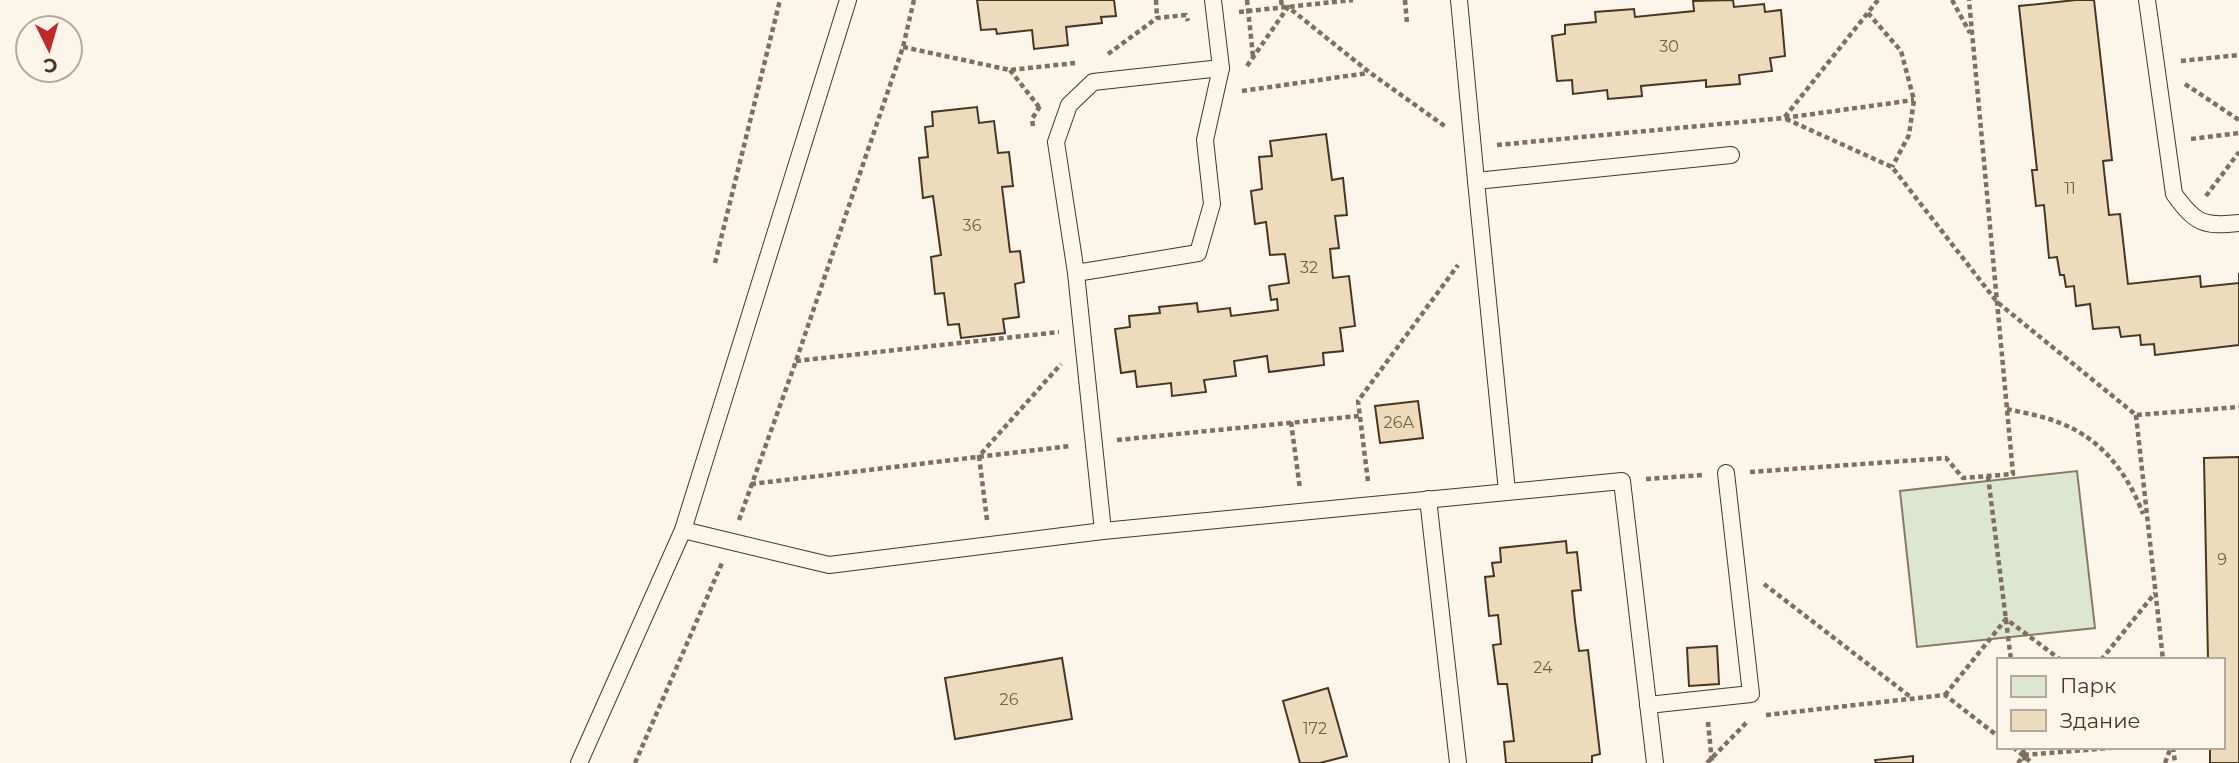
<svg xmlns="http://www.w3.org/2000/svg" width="2239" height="763" font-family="Montserrat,sans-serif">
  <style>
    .green { fill: #dce7d0; stroke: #887966; stroke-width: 2 }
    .building { fill: #ecdcbc; stroke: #4a3520; stroke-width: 2 }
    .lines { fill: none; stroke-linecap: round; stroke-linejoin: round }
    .service-casing { stroke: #4a3520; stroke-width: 18 }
    .path { stroke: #7f6f5c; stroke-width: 4.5; stroke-dasharray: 5 3.5; stroke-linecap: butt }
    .service { stroke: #fbf6e9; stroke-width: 16 }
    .labels { text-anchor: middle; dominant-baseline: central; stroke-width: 5; stroke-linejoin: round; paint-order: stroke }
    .number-label { font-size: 16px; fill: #725f47 }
  </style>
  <rect width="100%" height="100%" fill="#fbf6e9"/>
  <path class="green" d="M2077 471 2095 628 1917 647 1900 491Z"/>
  <g class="building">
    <path d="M977 0H1114L1116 16 1101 17 1102 23 1066 27 1068 45 1034 49 1032 30 997 34 996 29 981 30Z"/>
    <path d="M1733 0 1734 7 1764 4 1765 12 1781 10 1785 56 1770 58 1772 71 1739 75 1740 84 1706 87V80L1641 86 1642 96 1608 99 1607 90 1573 94 1572 80 1557 81 1552 36 1565 34V25L1596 22 1595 12 1634 9 1635 17 1694 11 1693 1Z"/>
    <path d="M2076 0H2094L2112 160 2103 161 2109 215 2120 214 2128 284 2200 276 2201 287 2239 283V273V345L2155 355 2154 344 2141 345 2140 335 2121 337 2119 327 2093 329 2090 304 2076 306 2074 286 2066 287 2064 275H2060L2057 257 2049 258 2044 205 2036 206 2032 170H2037L2019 6Z"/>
    <path d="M977 107 979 123 994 121 998 153 1009 152 1013 186 1002 187 1010 252 1020 251 1024 282 1015 284 1019 317 1003 319 1005 333 961 338 959 324 948 325 944 293 935 294 931 257 941 255 933 196 923 198 919 158 928 157 925 127 933 126 932 112Z"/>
    <path d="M1326 134 1332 180 1343 178 1347 215 1335 216 1339 248 1330 249 1333 278 1349 276 1355 326 1340 328 1343 351 1323 353 1324 365 1269 372 1267 356 1234 361 1236 376 1204 380 1206 392 1172 396 1171 383 1137 387 1135 371 1121 373 1115 329 1130 327 1129 316 1160 313 1159 307 1197 303 1198 312 1230 308 1231 316 1278 310 1277 299 1271 300 1269 286 1289 283 1285 254 1270 255 1266 222 1255 224 1251 191 1262 189 1259 157 1272 156 1270 141Z"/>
    <path d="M1418 401 1423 438 1380 443 1375 406Z"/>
    <path d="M2239 457V763H2210V747H2223V660H2208L2204 458Z"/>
    <path d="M1566 541 1567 553 1577 552 1581 590 1572 591 1575 621 1579 651 1588 650 1600 754 1592 756V763H1506L1504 742 1514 741 1507 684H1498L1493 645 1501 644 1498 615 1489 616 1485 577 1494 576 1492 563 1501 562 1500 548Z"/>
    <path d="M1717 646 1719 684 1689 686 1687 648Z"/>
    <path d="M1062 658 1072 719 955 739 945 678Z"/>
    <path d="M1328 688 1347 756 1320 763H1300L1283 701Z"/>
    <path d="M1913 756V763H1876L1875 760Z"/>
  </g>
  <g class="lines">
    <defs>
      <g id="service">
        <path d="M1459 0 1476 181"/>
        <path d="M2147 0 2174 194C2195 223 2203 227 2239 223"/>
        <path d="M1076 273 1056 142 1069 105 1093 82 1221 68"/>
        <path d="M1507 491 1476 181 1731 155"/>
        <path d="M1428 499 1458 763"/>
        <path d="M683 530 829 565 1103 531 1622 481 1655 763"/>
        <path d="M1103 531 1076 273 1198 253 1212 204 1205 140 1221 68 1213 0"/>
        <path d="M1648 705 1751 694 1726 473"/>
        <path d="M579 763 683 530 848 0"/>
      </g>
    </defs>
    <use href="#service" class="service-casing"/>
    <g class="path">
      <path d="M1156 0 1157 18"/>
      <path d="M1247 0 1253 56"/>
      <path d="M1281 0 1282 7"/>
      <path d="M1405 0 1407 23"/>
      <path d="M1878 0 1784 118 1892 167 1997 302 2136 415 2239 407"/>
      <path d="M1952 0 1970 33"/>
      <path d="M1239 12 1353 0"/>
      <path d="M1868 13 1901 51 1914 100 1909 135 1892 167"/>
      <path d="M903 47 1010 70 1075 63"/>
      <path d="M1108 54 1157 18 1186 15 1188 21"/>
      <path d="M2181 61 2239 55"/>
      <path d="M1247 66 1288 7 1369 72 1446 127"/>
      <path d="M1010 70 1039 107"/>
      <path d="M2185 84 2239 120"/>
      <path d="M1242 91 1368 73"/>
      <path d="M1033 126 1032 119 1040 106"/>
      <path d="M2191 139 2239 133"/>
      <path d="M1497 145 1784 118 1914 100"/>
      <path d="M2206 196 2239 152"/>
      <path d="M715 263 780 0"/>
      <path d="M796 361 1059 332"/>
      <path d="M2007 409C2024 413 2044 416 2060 423 2102 439 2128 474 2143 514"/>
      <path d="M2136 415 2163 660"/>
      <path d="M1291 422 1300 489"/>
      <path d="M1117 440 1359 416"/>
      <path d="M1750 472 1946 458 1963 478 2013 474 1969 0"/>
      <path d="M1988 476 2011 660"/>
      <path d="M1646 479 1703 475"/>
      <path d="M1368 481 1358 401 1458 265"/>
      <path d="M751 484 1070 446"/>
      <path d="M739 520 796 361 903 47 914 0"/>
      <path d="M987 520 979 456 1061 364"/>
      <path d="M1764 584 1912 698"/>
      <path d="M2101 660 2155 593"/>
      <path d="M1945 695 2006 619 2061 660"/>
      <path d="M1766 715 1945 695 1999 737"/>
      <path d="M1708 722 1712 763"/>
      <path d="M2013 747 2032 763"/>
      <path d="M2023 747 2025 763"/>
      <path d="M2173 747 2175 763"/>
      <path d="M2024 755 2122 747"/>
      <path d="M635 763 722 563"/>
      <path d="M1707 763 1748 721"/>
      <path d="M2018 763 2030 747"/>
      <path d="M2165 763 2171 747"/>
    </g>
    <use href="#service" class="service"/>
  </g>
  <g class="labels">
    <g class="number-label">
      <text x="1669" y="46">30</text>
      <text x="2070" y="188">11</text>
      <text x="972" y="225">36</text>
      <text x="1309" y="267">32</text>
      <text x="1399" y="422">26А</text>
      <text x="2222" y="559">9</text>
      <text x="1543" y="667">24</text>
      <text x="1009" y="699">26</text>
      <text x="1315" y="728">172</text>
    </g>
  </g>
  <rect x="1997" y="658" width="228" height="91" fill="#fbf6e9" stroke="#b4a999" stroke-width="2"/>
  <rect x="2011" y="676" width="35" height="21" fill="#dce7d0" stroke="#b4a999" stroke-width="2"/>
  <text x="2060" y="693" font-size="21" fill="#4a3520">Парк</text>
  <rect x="2011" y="710" width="35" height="21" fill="#ecdcbc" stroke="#b4a999" stroke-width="2"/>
  <text x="2060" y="728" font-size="21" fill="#4a3520">Здание</text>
  <g transform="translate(49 49) rotate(175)"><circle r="33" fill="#fbf6e9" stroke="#b4a999" stroke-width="2"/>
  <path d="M0-5L12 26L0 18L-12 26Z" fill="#c62828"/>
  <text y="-10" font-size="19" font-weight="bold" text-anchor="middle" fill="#4a3520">С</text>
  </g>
</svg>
